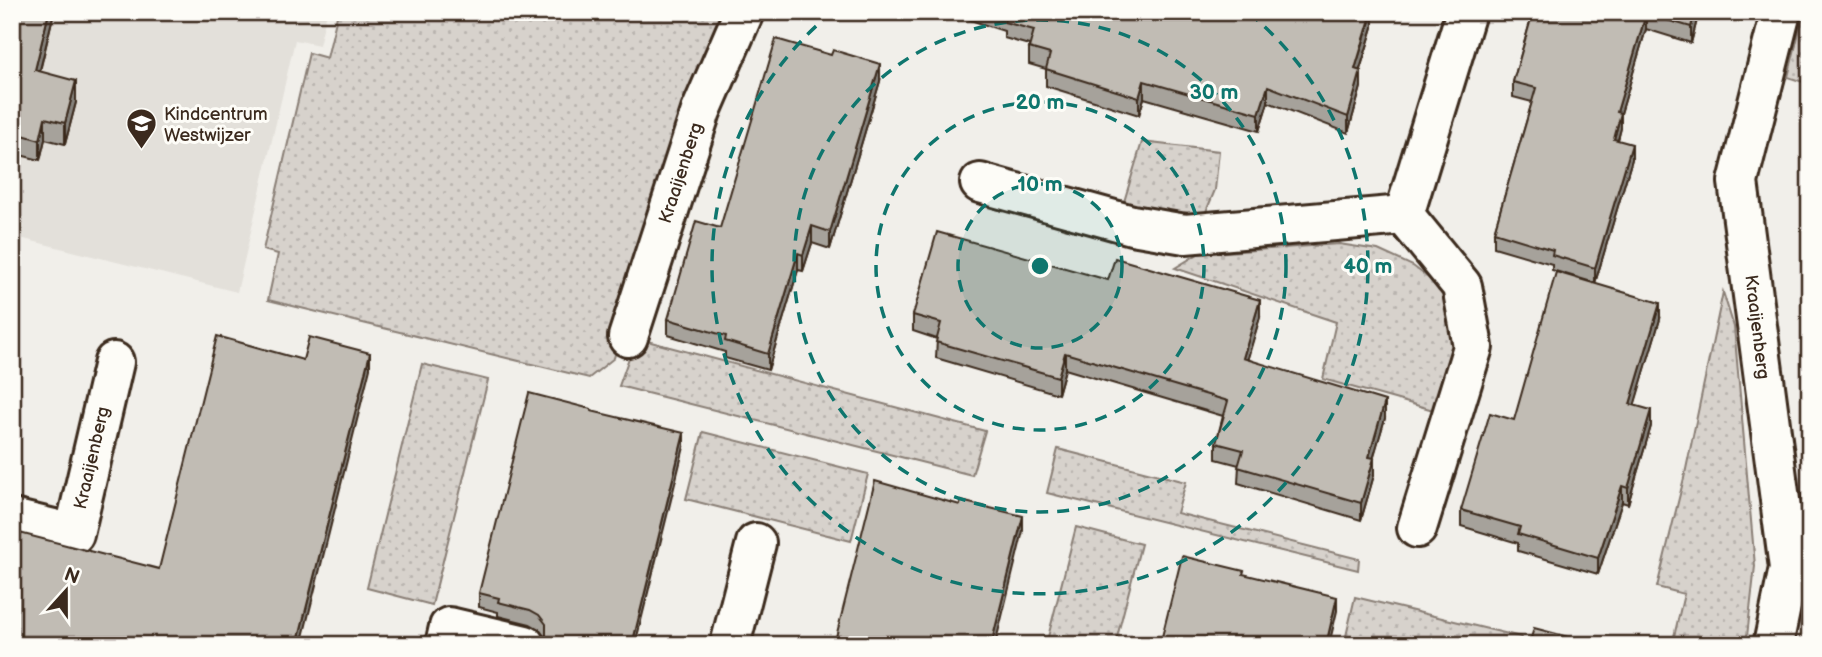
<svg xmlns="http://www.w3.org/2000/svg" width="1822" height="657" font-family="'Balsamiq Sans',sans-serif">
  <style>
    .built { fill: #e3e0da }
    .grass { fill: url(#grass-dots); stroke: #897e75; stroke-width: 2 }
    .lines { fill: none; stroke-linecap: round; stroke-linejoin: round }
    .minor-casing { stroke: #3b2a1e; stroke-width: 44 }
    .minor { stroke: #fdfcf7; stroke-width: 38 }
    .wall { fill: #a6a29b; stroke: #3b2a1e; stroke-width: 2 }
    .shaded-wall { fill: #87847e; stroke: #3b2a1e; stroke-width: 2 }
    .building { fill: #c1bcb4; stroke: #3b2a1e; stroke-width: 2 }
    .ring { fill: none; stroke: #0f766e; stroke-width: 3.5; stroke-dasharray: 12 9 }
    .labels { text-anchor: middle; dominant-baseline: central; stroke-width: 6; stroke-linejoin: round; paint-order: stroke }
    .poi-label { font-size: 18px; fill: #3b2a1e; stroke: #fdfcf7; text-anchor: start }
    .street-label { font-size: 18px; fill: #3b2a1e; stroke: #fdfcf7 }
    .centre { fill: #0f766e; stroke: #fdfcf7; stroke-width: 3.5 }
    .ring-label { font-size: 21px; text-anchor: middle; font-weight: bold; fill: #0f766e; stroke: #fdfcf7; stroke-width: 6; stroke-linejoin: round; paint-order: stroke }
  </style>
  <defs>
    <pattern id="grass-dots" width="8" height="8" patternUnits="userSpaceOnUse" patternTransform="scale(1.75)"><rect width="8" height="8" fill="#d7d2cc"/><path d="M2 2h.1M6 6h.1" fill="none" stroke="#b9b4af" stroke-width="1.8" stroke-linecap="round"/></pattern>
  </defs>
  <rect width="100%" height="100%" fill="#f1efea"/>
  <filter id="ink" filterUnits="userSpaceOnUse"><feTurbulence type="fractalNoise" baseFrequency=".0143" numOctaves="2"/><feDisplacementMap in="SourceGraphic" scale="14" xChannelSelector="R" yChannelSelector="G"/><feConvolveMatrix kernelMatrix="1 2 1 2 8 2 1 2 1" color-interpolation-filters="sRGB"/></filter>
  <g filter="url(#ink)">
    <path class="built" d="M12 12H327L319 45 295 40 237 292 12 236Z"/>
    <g class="grass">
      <path d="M338 12H734L689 102 614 358 589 378 268 300 278 254 263 250 309 53 327 58Z"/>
      <path d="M1804 12H1810V67L1806 83 1788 77Z"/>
      <path d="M1142 142 1219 151 1215 190 1205 214 1186 217 1123 205Z"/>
      <path d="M1339 244 1378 250 1413 266 1435 283 1446 301 1456 349 1437 411 1323 379 1336 322 1175 268 1198 254Z"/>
      <path d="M1723 292 1734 327 1755 566 1746 645H1672L1684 594 1657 587 1685 474Z"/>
      <path d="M636 338 985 431 972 475 619 386Z"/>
      <path d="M422 364 488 380 432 605 367 588Z"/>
      <path d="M703 432 868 474 851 541 686 499Z"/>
      <path d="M1058 449 1186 482 1177 513 1359 559 1358 570 1047 493Z"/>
      <path d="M1076 527 1141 544 1115 645H1046Z"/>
      <path d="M1355 597 1521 637 1519 645H1344Z"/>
    </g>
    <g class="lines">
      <defs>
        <g id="minor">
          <path d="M980 183 1132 225 1185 234 1404 215"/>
          <path d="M1404 215 1462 286 1473 347 1417 528"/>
          <path d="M1404 215 1466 12"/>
          <path d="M628 337 701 111 744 12"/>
          <path d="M12 519 74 534 114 362"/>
          <path d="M445 645 449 627 525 645"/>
          <path d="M730 645 756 543"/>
          <path d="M1773 645 1789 568 1738 182 1781 12"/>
        </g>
      </defs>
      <use href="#minor" class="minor-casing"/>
      <use href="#minor" class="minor"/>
    </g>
    <g class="wall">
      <path d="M12 12H54L40 71 76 102 65 144 45 139 40 160 12 153Z"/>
      <path d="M946 12H1373V27L1360 70 1361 87 1348 133 1268 102 1259 131 1144 98 1139 115 1046 86V69L1029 64V45L1004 38V31Z"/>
      <path d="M1533 12H1699L1691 43 1646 29 1621 113V128L1618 140 1632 159 1595 283 1552 270V264L1494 247V232L1532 102 1513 97V82Z"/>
      <path d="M880 81 830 249 812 243 803 271 798 270 768 370 725 358V352L668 335V319L720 228Z"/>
      <path d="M1108 280 1260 317 1247 359 1385 418 1373 458 1374 475 1361 520 1238 483 1239 465 1216 459V443L1223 416 1065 369 1058 394 936 358 937 339 913 331V315Z"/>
      <path d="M1660 319 1634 405 1651 426 1628 504 1622 502 1598 574 1518 551V543L1461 526V510L1514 420Z"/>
      <path d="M591 411 684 447 545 637 539 629 530 624 498 616V612L479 607V593Z"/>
    </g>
    <g class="shaded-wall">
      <path d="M49 12H54L35 90V70Z"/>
      <path d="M1373 12V27L1355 85V69Z"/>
      <path d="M1695 12H1699L1691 43V27Z"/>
      <path d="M1646 14V29L1617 127V112Z"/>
      <path d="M880 64V81L830 249V232Z"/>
      <path d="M1361 71V87L1348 133V117Z"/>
      <path d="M76 81V102L65 144V123Z"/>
      <path d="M1144 81V98L1139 115V98Z"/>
      <path d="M1268 86V102L1259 131V114Z"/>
      <path d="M1621 113V128L1614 154V139Z"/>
      <path d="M45 118V139L40 160V140Z"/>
      <path d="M1632 144V159L1595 283V268Z"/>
      <path d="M812 226V243L803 271V255Z"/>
      <path d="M798 253V270L768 370V354Z"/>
      <path d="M1260 300V317L1243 375V358Z"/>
      <path d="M1660 303V319L1630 420V404Z"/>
      <path d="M370 353V368L301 645H297Z"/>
      <path d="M1065 353V369L1058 394V377Z"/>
      <path d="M1385 401V418L1369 473V457Z"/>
      <path d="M1651 410V426L1628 504V488Z"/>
      <path d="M684 433V447L635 645H632Z"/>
      <path d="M1374 458V475L1361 520V503Z"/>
      <path d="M1622 486V502L1598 574V558Z"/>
      <path d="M1023 516V531L995 645H991Z"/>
      <path d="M1337 597V611L1329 645H1326Z"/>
    </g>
    <g class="building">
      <path d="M12 12H49L35 70 76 81 65 123 45 118 40 140 12 132Z"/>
      <path d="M996 12H1372L1355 69 1361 71 1348 117 1268 86 1259 114 1144 81 1139 98 1046 69 1050 54 1029 48 1034 30 1004 22 1006 16Z"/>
      <path d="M1533 12H1695L1691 27 1646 14 1617 112 1621 113 1614 139 1632 144 1595 268 1552 255 1553 250 1494 232 1536 88 1513 82Z"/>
      <path d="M776 39 831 55 833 50 880 64 830 232 812 226 803 255 798 253 768 354 725 341 726 336 668 319 696 221 720 228Z"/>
      <path d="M937 232 1108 280 1115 258 1260 300 1243 358 1385 401 1369 457 1374 458 1361 503 1238 467 1243 450 1216 443 1228 401 1065 353 1058 377 936 342 941 323 913 315Z"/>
      <path d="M1556 272 1660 303 1630 404 1651 410 1628 488 1622 486 1598 558 1518 534 1520 527 1461 510 1490 413 1514 420Z"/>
      <path d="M217 336 303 360 309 337 370 353 297 645H12V531L159 569Z"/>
      <path d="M529 393 591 409V411L684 433 632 645H541L546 635V624L539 615 530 610 498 602 499 598 479 593Z"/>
      <path d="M875 481 960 505 961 501 1023 516 991 645H834Z"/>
      <path d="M1182 556 1244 571 1243 574 1337 597 1326 645H1160Z"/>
      <path d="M1534 628 1595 644V645H1529Z"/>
    </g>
  </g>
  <circle cx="1040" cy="266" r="82" fill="#0f766e" fill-opacity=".12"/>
  <g class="ring">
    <circle cx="1040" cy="266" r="82"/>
    <circle cx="1040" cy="266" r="164"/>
    <circle cx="1040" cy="266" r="246"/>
    <path d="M1249 13A328 328 0 1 1 831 13"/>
  </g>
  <defs>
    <symbol id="school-pin" viewBox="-11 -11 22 30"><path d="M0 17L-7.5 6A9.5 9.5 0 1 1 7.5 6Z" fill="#3b2a1e" stroke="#fdfcf7"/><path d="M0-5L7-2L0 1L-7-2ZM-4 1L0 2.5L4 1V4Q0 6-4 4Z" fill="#fff"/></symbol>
  </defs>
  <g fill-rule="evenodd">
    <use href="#school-pin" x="124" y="106" width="35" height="47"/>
  </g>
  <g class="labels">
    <g class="poi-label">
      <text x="164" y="114">Kindcentrum<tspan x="164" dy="21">Westwijzer</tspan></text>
    </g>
    <g class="street-label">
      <text transform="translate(681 173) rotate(-72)">Kraaijenberg</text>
      <text transform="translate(1757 327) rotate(83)">Kraaijenberg</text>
      <text transform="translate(92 458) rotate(-77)">Kraaijenberg</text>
    </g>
  </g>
  <circle cx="1040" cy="266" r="10" class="centre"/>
  <g class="ring-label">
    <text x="1214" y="99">30 m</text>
    <text x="1040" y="109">20 m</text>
    <text x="1040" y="191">10 m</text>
    <text x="1368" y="273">40 m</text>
  </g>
  <rect width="1822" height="657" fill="none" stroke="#fdfcf7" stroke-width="42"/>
  <rect x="21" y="21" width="1780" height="615" fill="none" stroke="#3b2a1e" stroke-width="2.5" filter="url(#ink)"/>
  <g transform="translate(66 591) rotate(21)" stroke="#fdfcf7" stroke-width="5" paint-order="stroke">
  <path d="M0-5L12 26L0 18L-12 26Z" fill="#3b2a1e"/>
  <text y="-10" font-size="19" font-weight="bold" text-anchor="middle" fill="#3b2a1e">N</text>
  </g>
</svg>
